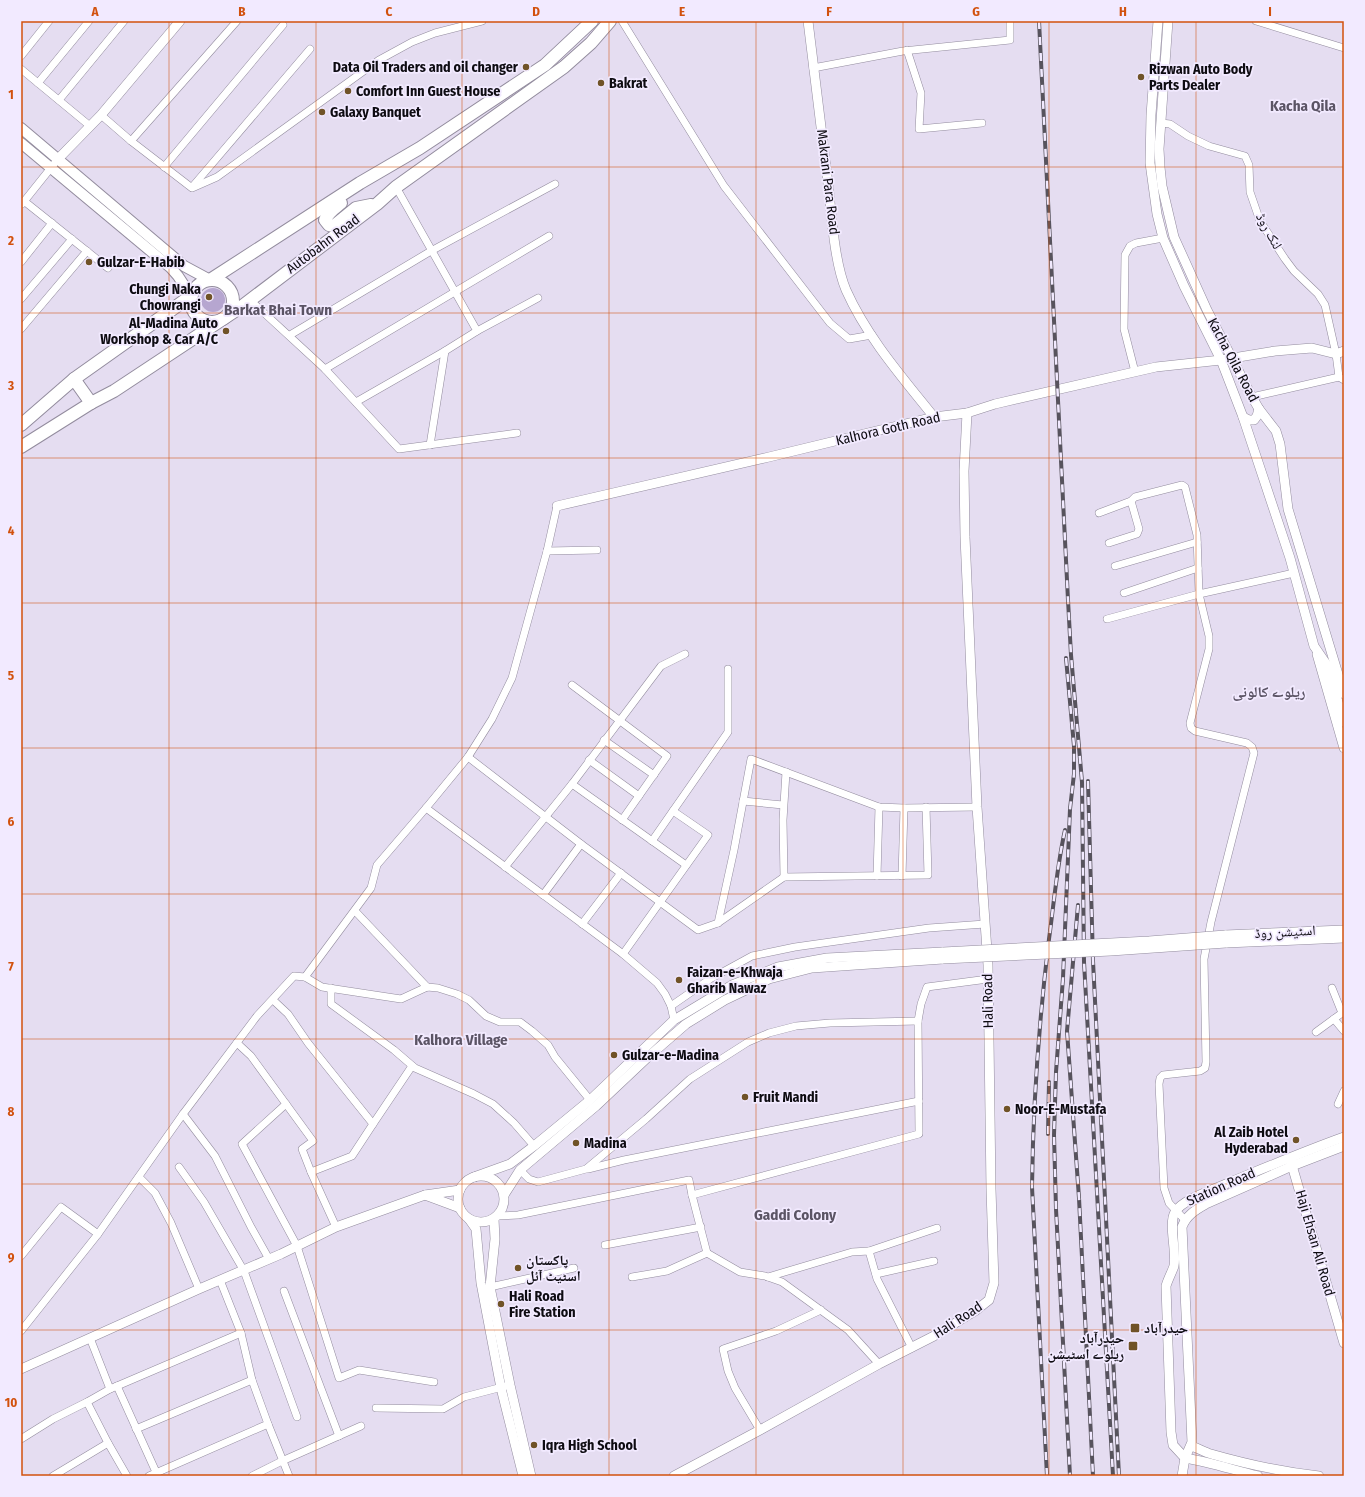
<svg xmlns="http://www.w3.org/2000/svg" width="1365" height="1497" font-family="'Fira Sans Condensed','Noto Naskh Arabic',sans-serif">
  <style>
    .green { fill: #b6a6d0 }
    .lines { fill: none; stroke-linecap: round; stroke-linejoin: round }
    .minor-casing { stroke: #938c9e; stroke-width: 8 }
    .tertiary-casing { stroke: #938c9e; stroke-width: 10 }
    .secondary-casing { stroke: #938c9e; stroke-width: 12 }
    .trunk-casing { stroke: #938c9e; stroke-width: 14 }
    .minor { stroke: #fff; stroke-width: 7 }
    .tertiary { stroke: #fff; stroke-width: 9 }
    .secondary { stroke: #fff; stroke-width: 10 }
    .trunk { stroke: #fff; stroke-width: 12 }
    .rail-casing { stroke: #57535d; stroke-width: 4 }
    .rail { stroke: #f2eaff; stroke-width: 2.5; stroke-dasharray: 8; stroke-linecap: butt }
    .tertiary-bridge-casing { stroke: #938c9e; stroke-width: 10; stroke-linecap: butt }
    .tertiary-bridge { stroke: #fff; stroke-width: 9 }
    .grid { fill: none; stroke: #d2510d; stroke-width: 1; stroke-opacity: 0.55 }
    .poi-dot { fill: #705327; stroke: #f2eaff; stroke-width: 1.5 }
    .labels { text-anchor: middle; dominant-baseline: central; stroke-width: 3.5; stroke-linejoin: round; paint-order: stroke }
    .poi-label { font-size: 14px; font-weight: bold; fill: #0e0c12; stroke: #f2eaff; text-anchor: start }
    .street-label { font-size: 14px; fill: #0e0c12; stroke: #f2eaff }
    .neighbourhood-label { font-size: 15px; font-weight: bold; fill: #5b5465; stroke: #f2eaff }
    .neatline { fill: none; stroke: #d2510d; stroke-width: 1.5 }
    .grid-label { font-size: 13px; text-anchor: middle; font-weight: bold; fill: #d2510d }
  </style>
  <rect width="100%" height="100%" fill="#e5ddf1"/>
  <circle class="green" cx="213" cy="300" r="12"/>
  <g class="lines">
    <defs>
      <g id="minor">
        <path d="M622 21 724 186 830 323 849 339 872 335"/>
        <path d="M1256 21 1344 48"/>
        <path d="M907 50 921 93 919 129 982 123"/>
        <path d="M21 56 49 21"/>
        <path d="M813 68 903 51 1010 40V21"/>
        <path d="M21 69 90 126"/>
        <path d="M38 83 89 21"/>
        <path d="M59 100 124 21"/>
        <path d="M101 115 131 141 192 188 217 177 379 60 412 42 435 33 482 21"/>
        <path d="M1161 123 1170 124 1188 136 1209 146 1245 156 1249 165 1250 192 1260 221 1285 259 1294 271 1318 294 1325 305 1336 354 1339 377 1344 380"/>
        <path d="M131 141 237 21"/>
        <path d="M164 167 283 25"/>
        <path d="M193 186 310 49"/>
        <path d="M396 187 477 331 445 351 430 445"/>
        <path d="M24 201 108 268"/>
        <path d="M22 204 58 159"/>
        <path d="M21 262 52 223"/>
        <path d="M21 299 72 239"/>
        <path d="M250 300 325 369 399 449 517 433"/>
        <path d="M21 329 87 251"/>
        <path d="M477 331 538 298"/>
        <path d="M290 335 431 251 555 184"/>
        <path d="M325 369 549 236"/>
        <path d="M1135 372 1124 329 1125 255 1130 246 1136 243 1163 238"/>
        <path d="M1252 397 1339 377"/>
        <path d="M356 402 445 351"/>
        <path d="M557 506 547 551 512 678 492 719 468 757 426 808 377 865 371 888 305 977 322 987 401 999 427 987 438 988 457 994 469 1000 486 1016 500 1022H520L532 1031 548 1045 555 1057 590 1100"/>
        <path d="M1099 513 1131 501 1135 497 1182 485 1185 487 1197 535 1199 594 1294 573"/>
        <path d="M1109 543 1137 534 1139 529 1131 501"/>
        <path d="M547 551 597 550"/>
        <path d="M1115 566 1197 542"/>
        <path d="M1124 593 1198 568"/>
        <path d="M1107 619 1199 594 1209 636V649L1190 723 1191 728 1195 731 1247 743 1252 747 1254 753 1211 922 1204 959 1206 1062 1205 1068 1200 1071 1163 1075 1160 1078 1159 1084 1164 1188 1169 1203 1185 1220"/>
        <path d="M572 685 667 756 622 820"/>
        <path d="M604 740 654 775"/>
        <path d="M468 757 581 844 698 930 718 923 784 877 928 875 926 807"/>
        <path d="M589 760 639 796"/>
        <path d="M572 784 686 865"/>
        <path d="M743 801 783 805"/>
        <path d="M426 808 623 954 657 983 665 994 671 1006 674 1020"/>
        <path d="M652 841 728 732V669"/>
        <path d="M505 867 572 784 661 666 685 654"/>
        <path d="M877 876 879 807"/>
        <path d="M902 876 904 808"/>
        <path d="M784 877 783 820 786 772"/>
        <path d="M543 895 581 844"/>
        <path d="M355 911 427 987"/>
        <path d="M718 923 734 850 751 759 879 807 904 808 977 807"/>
        <path d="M582 924 621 873"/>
        <path d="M623 954 708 835 673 811"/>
        <path d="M331 988V1004L394 1050 415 1068 474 1094 493 1104 514 1123 534 1146"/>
        <path d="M273 1000 288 1014 308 1043 373 1124 352 1156 311 1172 336 1227"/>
        <path d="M671 1006 710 979 752 956 795 947 929 928 985 924"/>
        <path d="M1334 1019 1344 1031"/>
        <path d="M1316 1032 1342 1013 1332 988"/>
        <path d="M237 1043 251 1056 286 1104 242 1144 297 1246 339 1378 359 1370 434 1382"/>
        <path d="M286 1104 313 1141 302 1149 311 1172"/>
        <path d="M1338 1104 1344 1091"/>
        <path d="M183 1114 215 1156 251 1227 269 1259"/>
        <path d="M373 1124 412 1066"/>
        <path d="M179 1167 204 1202 244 1271 297 1417"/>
        <path d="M588 1169 624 1160 919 1101"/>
        <path d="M520 1170 529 1179 538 1182 586 1169 646 1119 690 1079 748 1042 769 1033 796 1026 830 1023 918 1021"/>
        <path d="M139 1177 155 1193 171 1223 199 1289"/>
        <path d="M497 1216 518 1215 689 1180 692 1195"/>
        <path d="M605 1245 701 1227"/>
        <path d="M869 1251 937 1228"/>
        <path d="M21 1256 61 1207 98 1234"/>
        <path d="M876 1274 934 1261"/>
        <path d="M632 1277 667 1271 707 1253"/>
        <path d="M768 1277 852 1252 869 1251 877 1279 912 1348"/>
        <path d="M490 1287 574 1268"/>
        <path d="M284 1291 339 1436"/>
        <path d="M21 1331 98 1234 183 1114 257 1016 294 976 305 977"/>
        <path d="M90 1338 110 1389"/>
        <path d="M879 1364 848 1330 782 1282 765 1276 740 1272 707 1253 692 1195 919 1134 918 1021 921 1004 927 987 988 979"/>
        <path d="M117 1386 156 1472"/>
        <path d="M87 1402 108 1443 127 1476"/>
        <path d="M376 1408 443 1409 464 1397 506 1386"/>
        <path d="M268 1424 289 1476"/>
        <path d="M136 1429 252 1380"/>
        <path d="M760 1430 735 1388 728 1371 723 1349 776 1331 821 1310"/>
        <path d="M21 1439 53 1419 87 1402 110 1389 241 1333"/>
        <path d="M53 1476 108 1443"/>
        <path d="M149 1476 268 1424 252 1380 241 1333 220 1280"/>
        <path d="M252 1476 282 1461 361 1426"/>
      </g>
      <g id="tertiary">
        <path d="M808 21C815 78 822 135 829 192 832 221 835 264 846 290 867 337 902 377 934 417"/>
        <path d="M1158 21 1151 115 1150 163 1157 214 1163 238 1184 286 1221 360 1243 417 1290 558 1314 646 1327 665 1344 722"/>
        <path d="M1168 21 1159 149 1160 167 1162 186 1174 237 1207 310 1252 397 1259 409 1276 431 1280 444 1288 509 1344 694"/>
        <path d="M58 159 101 115 180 21"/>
        <path d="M1243 417 1249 420H1254L1257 416 1259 409"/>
        <path d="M557 506 769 457 934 417 967 413 995 404 1156 367 1221 360 1275 351 1312 348 1336 354 1344 351"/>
        <path d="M1317 654 1344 748"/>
        <path d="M1225 935 1344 930"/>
        <path d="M1226 943 1344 938"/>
        <path d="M1291 1162 1344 1343"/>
        <circle cx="481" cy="1199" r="23"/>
        <path d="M474 1177 510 1164 534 1146 590 1100 674 1020 732 985 778 967 827 958 943 952"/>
        <path d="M425 1195 460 1208"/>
        <path d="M504 1195 520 1170 596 1106 648 1057 686 1024 725 1000 769 979 812 968 943 959"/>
        <path d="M469 1219 476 1229 481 1283 501 1388 523 1476"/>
        <path d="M494 1219 495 1239 490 1287 510 1385 531 1476"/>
        <path d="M21 1369 199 1289 281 1254 336 1227 425 1195 460 1190"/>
        <path d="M1191 1446C1198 1448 1204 1452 1211 1454 1246 1464 1283 1472 1319 1476"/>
        <path d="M1185 1458 1173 1445 1171 1432 1166 1286C1168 1279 1172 1272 1174 1266 1177 1252 1168 1224 1175 1212 1183 1199 1215 1189 1228 1183 1267 1167 1305 1151 1344 1137"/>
        <path d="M1185 1458C1210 1462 1233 1470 1258 1476"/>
        <path d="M674 1476 760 1430 879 1364 934 1336 975 1311 989 1300 994 1283 991 1189 988 965 977 807 965 537 964 471 967 413"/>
        <path d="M1182 1476 1185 1458 1192 1442 1182 1227C1186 1216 1195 1210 1206 1204L1292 1166 1344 1146"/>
      </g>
      <g id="secondary">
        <path d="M21 128 184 266 210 280"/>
        <path d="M21 143 171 268 178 276 191 296"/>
      </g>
      <g id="trunk">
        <path d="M341 203C335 208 328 212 325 220L329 225 334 226 356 208 371 205"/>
        <path d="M210 280 360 183 420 148 545 65 592 21"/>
        <circle cx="212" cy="301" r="21"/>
        <path d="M74 379 91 403"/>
        <path d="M21 425 74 379 191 296"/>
        <path d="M21 447 91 403 114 391 241 307 377 204 396 187 564 67 591 43 610 21"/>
      </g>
    </defs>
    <use href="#minor" class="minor-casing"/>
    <use href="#tertiary" class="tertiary-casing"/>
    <use href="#secondary" class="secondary-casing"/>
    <use href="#trunk" class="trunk-casing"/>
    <use href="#minor" class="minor"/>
    <use href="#tertiary" class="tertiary"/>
    <use href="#secondary" class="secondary"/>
    <use href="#trunk" class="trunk"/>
    <defs>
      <g id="rail">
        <path d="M1039 21 1068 600 1071 655 1082 782 1084 962 1113 1476"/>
        <path d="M1066 658 1074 746V774L1070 809 1063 978 1056 1072 1054 1135 1056 1209 1070 1476"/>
        <path d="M1088 781 1093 961 1119 1476"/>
        <path d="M1078 905 1067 1031 1079 1198 1093 1476"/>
        <path d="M1048 1134 1049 1082"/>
        <path d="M1047 1476 1032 1187C1033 1104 1039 1021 1049 939 1054 902 1057 866 1065 830"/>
      </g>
    </defs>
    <use href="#rail" class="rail-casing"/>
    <use href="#rail" class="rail"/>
    <defs>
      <g id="tertiary-bridge">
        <path d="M943 952 1149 941 1225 935"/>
        <path d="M943 959 1111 951 1226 943"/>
      </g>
    </defs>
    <use href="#tertiary-bridge" class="tertiary-bridge-casing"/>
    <use href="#tertiary-bridge" class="tertiary-bridge"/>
  </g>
  <path class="grid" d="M169 21V1476M316 21V1476M462 21V1476M609 21V1476M756 21V1476M903 21V1476M1049 21V1476M1196 21V1476M21 167H1344M21 313H1344M21 458H1344M21 603H1344M21 748H1344M21 894H1344M21 1039H1344M21 1184H1344M21 1330H1344"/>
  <g class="poi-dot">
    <circle cx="526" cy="67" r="4"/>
    <circle cx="1141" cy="77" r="4"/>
    <circle cx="601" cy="83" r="4"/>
    <circle cx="348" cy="91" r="4"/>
    <circle cx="322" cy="112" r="4"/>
    <circle cx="89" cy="262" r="4"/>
    <circle cx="209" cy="297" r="4"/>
    <circle cx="226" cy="331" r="4"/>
    <circle cx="679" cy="980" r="4"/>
    <circle cx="614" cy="1055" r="4"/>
    <circle cx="745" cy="1097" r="4"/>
    <circle cx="1007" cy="1109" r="4"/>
    <circle cx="1296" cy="1140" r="4"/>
    <circle cx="576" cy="1143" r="4"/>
    <circle cx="518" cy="1268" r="4"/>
    <circle cx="501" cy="1304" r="4"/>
    <rect x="1130" y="1323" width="10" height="10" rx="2"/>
    <rect x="1128" y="1341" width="10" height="10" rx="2"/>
    <circle cx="534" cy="1445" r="4"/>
  </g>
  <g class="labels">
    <g class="poi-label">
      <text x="518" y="67" text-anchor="end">Data Oil Traders and oil changer</text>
      <text x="1149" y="69">Rizwan Auto Body<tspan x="1149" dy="16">Parts Dealer</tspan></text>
      <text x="609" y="83">Bakrat</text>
      <text x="356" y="91">Comfort Inn Guest House</text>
      <text x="330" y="112">Galaxy Banquet</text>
      <text x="97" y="262">Gulzar-E-Habib</text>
      <text x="201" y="289" text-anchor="end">Chungi Naka<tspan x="201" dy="16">Chowrangi</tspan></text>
      <text x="218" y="323" text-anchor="end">Al-Madina Auto<tspan x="218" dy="16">Workshop &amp; Car A/C</tspan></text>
      <text x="687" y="972">Faizan-e-Khwaja<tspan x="687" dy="16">Gharib Nawaz</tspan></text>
      <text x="622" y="1055">Gulzar-e-Madina</text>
      <text x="753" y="1097">Fruit Mandi</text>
      <text x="1015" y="1109">Noor-E-Mustafa</text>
      <text x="1288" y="1132" text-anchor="end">Al Zaib Hotel<tspan x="1288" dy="16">Hyderabad</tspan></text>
      <text x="584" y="1143">Madina</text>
      <text x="526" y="1260">پاکستان<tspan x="526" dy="16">اسٹیٹ آئل</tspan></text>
      <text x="509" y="1296">Hali Road<tspan x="509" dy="16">Fire Station</tspan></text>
      <text x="1144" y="1328">حیدرآباد</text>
      <text x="1124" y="1338" text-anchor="end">حیدرآباد<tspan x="1124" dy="16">ریلوے اسٹیشن</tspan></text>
      <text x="542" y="1445">Iqra High School</text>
    </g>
    <g class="street-label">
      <text transform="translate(828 182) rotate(83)">Makrani Para Road</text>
      <text transform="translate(1269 231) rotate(61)">لنک روڈ</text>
      <text transform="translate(323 244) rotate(-37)">Autobahn Road</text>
      <text transform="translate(1233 360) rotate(62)">Kacha Qila Road</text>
      <text transform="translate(888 429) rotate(-13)">Kalhora Goth Road</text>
      <text transform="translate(1285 932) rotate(-3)">اسٹیشن روڈ</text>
      <text transform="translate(988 1001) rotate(-91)">Hali Road</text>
      <text transform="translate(1221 1187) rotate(-24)">Station Road</text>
      <text transform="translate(1315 1243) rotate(74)">Haji Ehsan Ali Road</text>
      <text transform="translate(958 1320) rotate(-33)">Hali Road</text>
    </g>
    <g class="neighbourhood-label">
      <text x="1303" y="106">Kacha Qila</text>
      <text x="278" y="310">Barkat Bhai Town</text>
      <text x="1269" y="692">ریلوے کالونی</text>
      <text x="461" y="1040">Kalhora Village</text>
      <text x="795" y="1215">Gaddi Colony</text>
    </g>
  </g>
  <rect width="1365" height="1497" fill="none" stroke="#f2eaff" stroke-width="44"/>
  <rect x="22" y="22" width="1321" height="1453" class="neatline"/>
  <g class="grid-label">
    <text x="95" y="16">A</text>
    <text x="242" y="16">B</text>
    <text x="389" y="16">C</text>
    <text x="536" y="16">D</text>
    <text x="682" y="16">E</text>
    <text x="829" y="16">F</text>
    <text x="976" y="16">G</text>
    <text x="1123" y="16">H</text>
    <text x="1270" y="16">I</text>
    <text x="11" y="99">1</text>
    <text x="11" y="245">2</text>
    <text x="11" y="390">3</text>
    <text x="11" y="535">4</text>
    <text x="11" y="680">5</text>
    <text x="11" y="826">6</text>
    <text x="11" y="971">7</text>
    <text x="11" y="1116">8</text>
    <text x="11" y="1262">9</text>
    <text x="11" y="1407">10</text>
  </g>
</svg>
